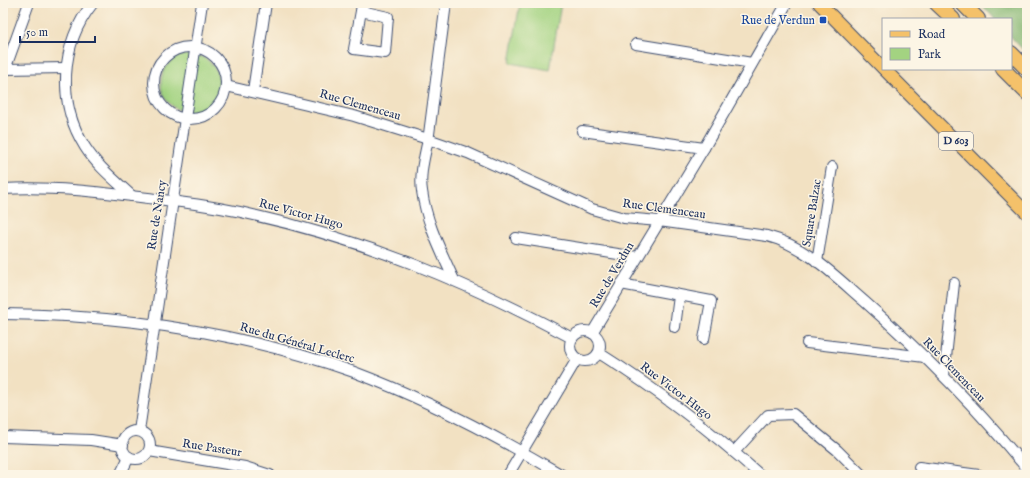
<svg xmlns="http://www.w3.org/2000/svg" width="1030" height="478" font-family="'IM FELL English',serif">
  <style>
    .green { fill: #a3d381; stroke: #5f8170 }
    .forest { fill: #82b56f; stroke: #4e7266 }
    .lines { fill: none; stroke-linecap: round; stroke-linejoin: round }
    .minor-casing { stroke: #3b4a6d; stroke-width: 12 }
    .major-casing { stroke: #3b4a6d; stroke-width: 14 }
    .highway-casing { stroke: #3b4a6d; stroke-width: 16 }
    .minor { stroke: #fff; stroke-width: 10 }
    .major { stroke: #f4c16a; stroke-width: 12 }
    .highway { stroke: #f4c16a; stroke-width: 14 }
    .transit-dot { fill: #1a4fb4; stroke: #fcf5e5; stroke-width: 1.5 }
    .labels { text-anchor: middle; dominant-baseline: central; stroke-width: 3; stroke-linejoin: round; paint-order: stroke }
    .shield { fill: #fcf5e5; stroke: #5e6a86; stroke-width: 1 }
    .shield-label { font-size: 11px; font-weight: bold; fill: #1b2f5e }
    .transit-label { font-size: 12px; fill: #164399; stroke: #fcf5e5; text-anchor: end }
    .street-label { font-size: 12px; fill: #1b2f5e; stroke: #fcf5e5 }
  </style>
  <rect width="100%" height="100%" fill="#fcf5e5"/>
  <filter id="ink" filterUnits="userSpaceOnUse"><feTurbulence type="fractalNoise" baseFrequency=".025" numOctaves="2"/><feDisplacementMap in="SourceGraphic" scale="8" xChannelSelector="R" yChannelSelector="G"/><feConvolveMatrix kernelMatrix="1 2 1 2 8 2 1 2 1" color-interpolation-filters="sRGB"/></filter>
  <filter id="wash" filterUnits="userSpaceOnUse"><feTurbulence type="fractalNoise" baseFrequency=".012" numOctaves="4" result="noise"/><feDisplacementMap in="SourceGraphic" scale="16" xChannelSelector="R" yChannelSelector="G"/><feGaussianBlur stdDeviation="0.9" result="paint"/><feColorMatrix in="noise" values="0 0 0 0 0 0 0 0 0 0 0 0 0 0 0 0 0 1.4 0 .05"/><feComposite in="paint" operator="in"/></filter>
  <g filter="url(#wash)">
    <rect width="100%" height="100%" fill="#f2e1c2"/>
    <g class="green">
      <path d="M520 3H561L550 70 510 63Z"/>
      <circle cx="190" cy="83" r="29"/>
    </g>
    <path class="forest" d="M980 3H1025L1027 5V54L1011 37V19H995Z"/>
  </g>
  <g filter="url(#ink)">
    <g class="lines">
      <defs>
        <g id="minor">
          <path d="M93 3C60 44 57 103 85 147 97 166 116 181 132 196"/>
          <path d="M446 3C440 47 435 90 429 134 426 152 419 172 422 191 426 222 441 251 454 280"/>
          <path d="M361 11 354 49 385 53 388 17 361 11 362 3"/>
          <path d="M636 44 752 63"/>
          <circle cx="190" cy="83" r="36"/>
          <path d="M5 69 66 68"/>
          <path d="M3 75 29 3"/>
          <path d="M226 86 354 116 428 139 468 153 592 209 624 218 659 221 767 236C806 246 835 276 864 301 923 353 978 409 1027 469"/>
          <path d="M253 91 266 3"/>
          <path d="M582 131 704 148"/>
          <path d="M3 189C51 186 100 192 148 198 181 202 216 206 249 214 366 240 467 282 572 338"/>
          <path d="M516 238 637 257"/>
          <path d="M817 262 832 167"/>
          <path d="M621 284 711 301 704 339"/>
          <path d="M3 314C122 315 241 332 354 372 426 399 496 436 562 475"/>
          <path d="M675 327 679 296"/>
          <circle cx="585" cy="346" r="15"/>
          <path d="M592 333 704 148 787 3"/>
          <path d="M807 343 925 357"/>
          <path d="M599 353C656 389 710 430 760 475"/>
          <path d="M944 376 954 283"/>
          <path d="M139 431 202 3"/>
          <circle cx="136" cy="445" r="14"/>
          <path d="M3 437 91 440 123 445"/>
          <path d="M149 451 245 467 270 475"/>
          <path d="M734 452 768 415 793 414 837 450 862 475"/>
          <path d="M919 467 979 475"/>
          <path d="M120 475 129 457"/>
          <path d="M508 475 577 359"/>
        </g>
        <g id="major">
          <path d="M819 3 883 68"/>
          <path d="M884 69 1027 213"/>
        </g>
        <g id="highway">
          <path d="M936 3 953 19"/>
          <path d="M962 3 978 19"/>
          <path d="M1011 53 1027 69"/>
          <path d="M1003 69 1027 93"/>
        </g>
      </defs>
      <use href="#minor" class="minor-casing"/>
      <use href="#major" class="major-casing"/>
      <use href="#highway" class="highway-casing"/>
      <use href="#minor" class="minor"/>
      <use href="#major" class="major"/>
      <use href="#highway" class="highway"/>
    </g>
  </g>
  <rect class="transit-dot" x="819" y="16" width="8" height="8" rx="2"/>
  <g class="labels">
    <rect class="shield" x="939" y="132" width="34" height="18" rx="3"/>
    <g class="shield-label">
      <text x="956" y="141">D 603</text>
    </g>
    <g class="transit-label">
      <text x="815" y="20">Rue de Verdun</text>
    </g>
    <g class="street-label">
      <text transform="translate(360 105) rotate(16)">Rue Clemenceau</text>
      <text transform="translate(664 209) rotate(8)">Rue Clemenceau</text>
      <text transform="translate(812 213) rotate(-81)">Square Balzac</text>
      <text transform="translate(301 214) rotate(15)">Rue Victor Hugo</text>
      <text transform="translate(157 215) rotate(-81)">Rue de Nancy</text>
      <text transform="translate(612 275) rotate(-59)">Rue de Verdun</text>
      <text transform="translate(297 343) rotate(16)">Rue du Général Leclerc</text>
      <text transform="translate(954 370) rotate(46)">Rue Clemenceau</text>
      <text transform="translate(676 391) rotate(37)">Rue Victor Hugo</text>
      <text transform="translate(212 448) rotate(9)">Rue Pasteur</text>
    </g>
  </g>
  <rect width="1030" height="478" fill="none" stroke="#fcf5e5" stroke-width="16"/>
  <rect x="882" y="18" width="130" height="52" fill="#fcf5e5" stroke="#a2a6af"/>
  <rect x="890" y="31" width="20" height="6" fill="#f4c16a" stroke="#a2a6af"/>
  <text x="918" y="38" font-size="12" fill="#1b2f5e">Road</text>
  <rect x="890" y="48" width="20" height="12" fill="#a3d381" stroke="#a2a6af"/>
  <text x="918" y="58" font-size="12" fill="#1b2f5e">Park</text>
  <path d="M20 36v6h75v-6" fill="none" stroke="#1b2f5e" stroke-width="2"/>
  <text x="26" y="36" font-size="12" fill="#1b2f5e" stroke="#fcf5e5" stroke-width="3" paint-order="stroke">50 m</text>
</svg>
